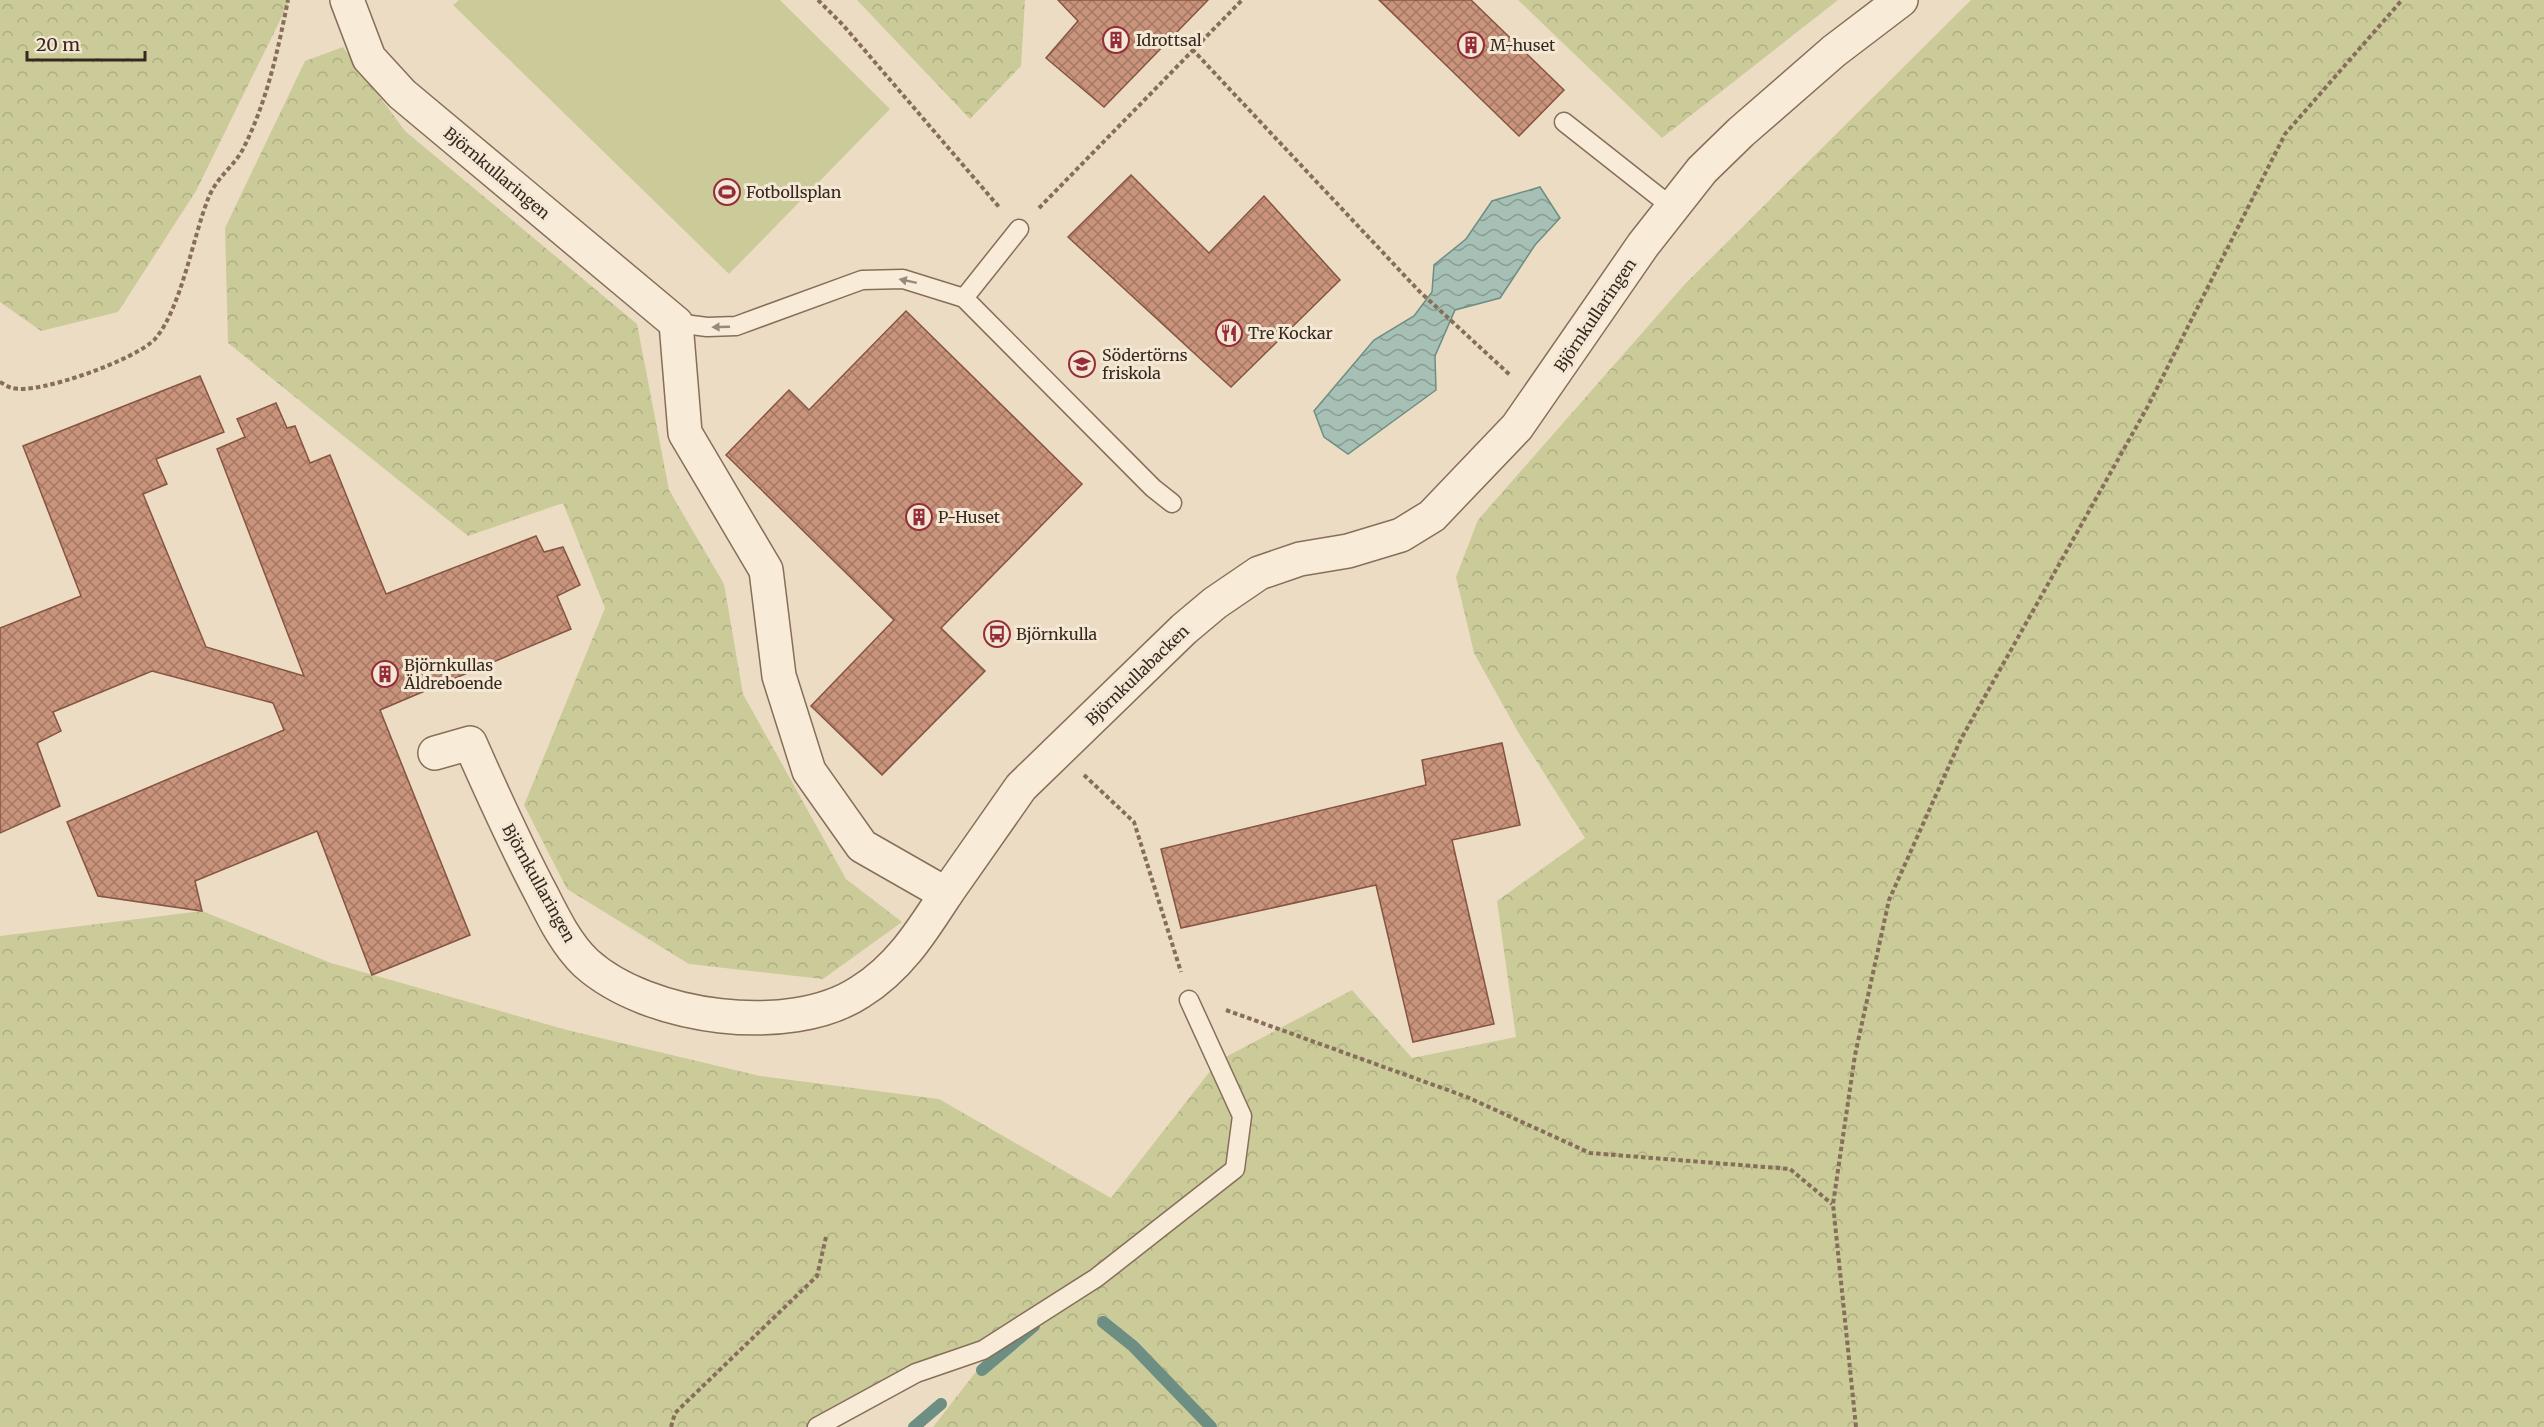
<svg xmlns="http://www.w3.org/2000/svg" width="2544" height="1427" font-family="Merriweather,serif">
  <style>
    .forest { fill: url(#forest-crowns) }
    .garden { fill: #cacb99 }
    .water { fill: url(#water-waves); stroke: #6d8e82; stroke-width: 1.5 }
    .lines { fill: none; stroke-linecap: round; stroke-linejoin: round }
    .stream { stroke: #6d8e82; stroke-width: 12 }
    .building { fill: url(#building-cross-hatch); stroke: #855542; stroke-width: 1.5 }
    .lane-casing { stroke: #876e5b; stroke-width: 21 }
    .street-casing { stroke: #876e5b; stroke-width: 36 }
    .path { stroke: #876e5b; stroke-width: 4; stroke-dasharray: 4.5 3; stroke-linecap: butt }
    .lane { stroke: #f8ebd7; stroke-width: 18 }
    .street { stroke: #f8ebd7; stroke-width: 33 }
    .oneway { fill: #988a7b }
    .labels { text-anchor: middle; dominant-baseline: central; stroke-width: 6; stroke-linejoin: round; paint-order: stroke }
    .poi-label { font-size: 16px; fill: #37281f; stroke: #f4e7d4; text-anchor: start }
    .street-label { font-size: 16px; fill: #37281f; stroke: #f4e7d4 }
  </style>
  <defs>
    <pattern id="forest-crowns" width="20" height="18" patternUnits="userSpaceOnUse" patternTransform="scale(1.5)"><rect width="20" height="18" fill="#cacb99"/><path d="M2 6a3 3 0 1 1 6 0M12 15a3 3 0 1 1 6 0" fill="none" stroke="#aeae83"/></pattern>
    <pattern id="water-waves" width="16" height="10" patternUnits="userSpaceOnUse" patternTransform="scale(1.5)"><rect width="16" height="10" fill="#a6c0b6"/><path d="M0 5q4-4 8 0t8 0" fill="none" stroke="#889c93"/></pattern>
    <pattern id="building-cross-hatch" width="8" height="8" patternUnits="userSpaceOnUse" patternTransform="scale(1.5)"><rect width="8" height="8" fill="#ca937b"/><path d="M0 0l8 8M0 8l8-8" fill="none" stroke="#a57864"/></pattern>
  </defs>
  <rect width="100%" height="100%" fill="#eddcc4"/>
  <g class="forest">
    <path d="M0 0H290L196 191 118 312 41 331 0 302Z"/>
    <path d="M857 0H1025L1021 66 970 119Z"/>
    <path d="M1518 0H1838L1662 138Z"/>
    <path d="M1971 0H2544V1427H933L1010 1328 839 1427H0V936L202 911 331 963 567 1030 760 1076 939 1099 1111 1198 1218 1061 1352 990 1412 1058 1516 1037 1497 901 1585 838 1518 732 1474 653 1456 577 1478 520 1685 284Z"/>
    <path d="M343 47 405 131 637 324 669 490 724 584 743 694 846 879 902 922 823 979 689 964 567 889 524 805 605 608 563 503 468 536 228 343 225 228 305 61Z"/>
  </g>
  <path class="garden" d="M459 0H780L890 109 729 274 453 5Z"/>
  <path class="water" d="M1540 187 1560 218 1535 245 1500 298 1455 310 1435 356 1436 390 1348 454 1324 437 1314 411 1374 340 1414 316 1432 292 1434 265 1466 239 1492 201Z"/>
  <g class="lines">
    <g class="stream">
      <path d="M1103 1322 1133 1346 1211 1427"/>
      <path d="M982 1370 1034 1326"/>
      <path d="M914 1427 941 1404"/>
    </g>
  </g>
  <g class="building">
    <path d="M1058 0H1208L1104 107 1046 58 1078 21Z"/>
    <path d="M1379 0H1471L1564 90 1519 136Z"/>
    <path d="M1131 175 1209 253 1264 196 1340 280 1231 387 1068 237Z"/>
    <path d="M906 311 1082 484 941 628 985 671 882 775 811 706 894 620 726 455 789 390 809 410Z"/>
    <path d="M200 376 224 432 156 459 167 484 143 494 206 647 304 676 217 449 245 437 237 419 276 403 287 428 295 426 310 463 330 455 386 594 536 536 544 552 563 547 580 585 557 596 571 629 380 710 470 935 372 975 317 831 195 881 202 911 98 896 67 822 284 730 273 703 152 671 53 712 61 731 37 743 60 806 0 833V628L81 596 23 446Z"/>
    <path d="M1502 743 1520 825 1452 840 1494 1024 1413 1042 1376 885 1181 928 1161 849 1426 785 1422 760Z"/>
  </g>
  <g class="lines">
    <defs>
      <g id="lane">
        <path d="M1564 122 1673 208"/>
        <path d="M964 298 1019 229"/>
        <path d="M676 323 707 327 736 326 862 280 903 279 964 298 1153 488 1172 503"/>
        <path d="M817 1427 916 1373 983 1350 1096 1278 1235 1169 1242 1116 1189 1000"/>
      </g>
      <g id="street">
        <path d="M347 0 369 58 402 94 676 323 685 433 766 570 779 676 809 771 862 846 946 894 1021 787 1184 629 1215 603 1259 573 1300 559 1348 551 1401 535 1432 516 1517 427 1643 245 1702 170 1741 132 1834 51 1901 0"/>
        <path d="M435 753 470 743C493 795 516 846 542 895 554 919 567 945 586 963 648 1019 790 1038 860 992 899 968 922 931 946 894"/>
      </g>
    </defs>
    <use href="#lane" class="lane-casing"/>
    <use href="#street" class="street-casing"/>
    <g class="path">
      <path d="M818 0 843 25 999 207"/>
      <path d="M1192 49 1419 291 1510 375"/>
      <path d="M1039 208 1242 0"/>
      <path d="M0 382C4 384 8 387 12 388 39 395 137 359 155 339 181 309 193 237 208 199 217 176 235 166 244 147 267 101 278 50 288 0"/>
      <path d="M1084 775 1134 822 1181 972"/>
      <path d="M1226 1010 1467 1097 1590 1153 1790 1169 1832 1204"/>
      <path d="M671 1427 675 1413 817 1276 826 1237"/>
      <path d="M1856 1427 1833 1204 1855 1055 1889 900 1961 739 2148 406 2285 134 2402 0"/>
    </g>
    <use href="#lane" class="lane"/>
    <use href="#street" class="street"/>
  </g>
  <defs><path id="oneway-solid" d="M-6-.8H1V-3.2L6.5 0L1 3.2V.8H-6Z" transform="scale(1.5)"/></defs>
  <g class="oneway">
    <use href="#oneway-solid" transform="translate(908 281) rotate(-168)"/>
    <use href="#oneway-solid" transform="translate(721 327) rotate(178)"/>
  </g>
  <defs>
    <symbol id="building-ring" viewBox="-11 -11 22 22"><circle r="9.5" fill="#f4e7d4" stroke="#942d39" stroke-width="1.5"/><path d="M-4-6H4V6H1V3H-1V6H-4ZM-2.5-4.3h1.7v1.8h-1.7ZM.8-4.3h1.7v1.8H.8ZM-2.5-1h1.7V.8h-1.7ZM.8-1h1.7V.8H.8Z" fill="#942d39"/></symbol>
    <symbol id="stadium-ring" viewBox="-11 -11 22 22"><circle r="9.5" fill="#f4e7d4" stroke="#942d39" stroke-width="1.5"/><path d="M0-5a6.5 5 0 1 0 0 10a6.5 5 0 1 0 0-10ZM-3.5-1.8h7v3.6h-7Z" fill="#942d39"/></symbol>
    <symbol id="restaurant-ring" viewBox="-11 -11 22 22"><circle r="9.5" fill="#f4e7d4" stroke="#942d39" stroke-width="1.5"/><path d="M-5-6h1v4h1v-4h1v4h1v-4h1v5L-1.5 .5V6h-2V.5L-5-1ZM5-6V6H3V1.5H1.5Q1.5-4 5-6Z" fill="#942d39"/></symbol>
    <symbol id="school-ring" viewBox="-11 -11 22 22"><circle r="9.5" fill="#f4e7d4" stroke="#942d39" stroke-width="1.5"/><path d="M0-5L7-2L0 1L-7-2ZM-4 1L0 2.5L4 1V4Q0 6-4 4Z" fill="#942d39"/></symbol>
    <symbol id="bus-ring" viewBox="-11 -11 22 22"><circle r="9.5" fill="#f4e7d4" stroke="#942d39" stroke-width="1.5"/><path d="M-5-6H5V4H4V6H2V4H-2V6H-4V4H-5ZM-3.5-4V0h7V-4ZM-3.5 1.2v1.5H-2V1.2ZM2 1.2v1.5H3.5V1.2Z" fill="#942d39"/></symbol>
  </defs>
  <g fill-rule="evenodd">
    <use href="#building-ring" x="1101" y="25" width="30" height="30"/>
    <use href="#building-ring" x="1456" y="30" width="30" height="30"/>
    <use href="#stadium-ring" x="712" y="177" width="30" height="30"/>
    <use href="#restaurant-ring" x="1214" y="318" width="30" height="30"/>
    <use href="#school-ring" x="1067" y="349" width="30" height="30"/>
    <use href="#building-ring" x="904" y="502" width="30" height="30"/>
    <use href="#bus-ring" x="982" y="619" width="30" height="30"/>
    <use href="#building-ring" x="370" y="659" width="30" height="30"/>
  </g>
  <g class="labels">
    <g class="poi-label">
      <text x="1136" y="40">Idrottsal</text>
      <text x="1490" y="45">M-huset</text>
      <text x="746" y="192">Fotbollsplan</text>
      <text x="1248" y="333">Tre Kockar</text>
      <text x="1102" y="355">Södertörns<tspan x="1102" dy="18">friskola</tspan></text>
      <text x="938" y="517">P-Huset</text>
      <text x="1016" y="634">Björnkulla</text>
      <text x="404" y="665">Björnkullas<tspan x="404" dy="18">Äldreboende</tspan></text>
    </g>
    <g class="street-label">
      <text transform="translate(497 173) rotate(40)">Björnkullaringen</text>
      <text transform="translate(1595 315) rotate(-56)">Björnkullaringen</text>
      <text transform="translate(1137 675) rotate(-44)">Björnkullabacken</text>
      <text transform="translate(539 883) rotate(61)">Björnkullaringen</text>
    </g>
  </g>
  <path d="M27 51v9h118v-9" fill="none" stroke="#37281f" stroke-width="3"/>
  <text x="36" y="51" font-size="18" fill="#37281f" stroke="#f4e7d4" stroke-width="4.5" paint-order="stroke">20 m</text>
</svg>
